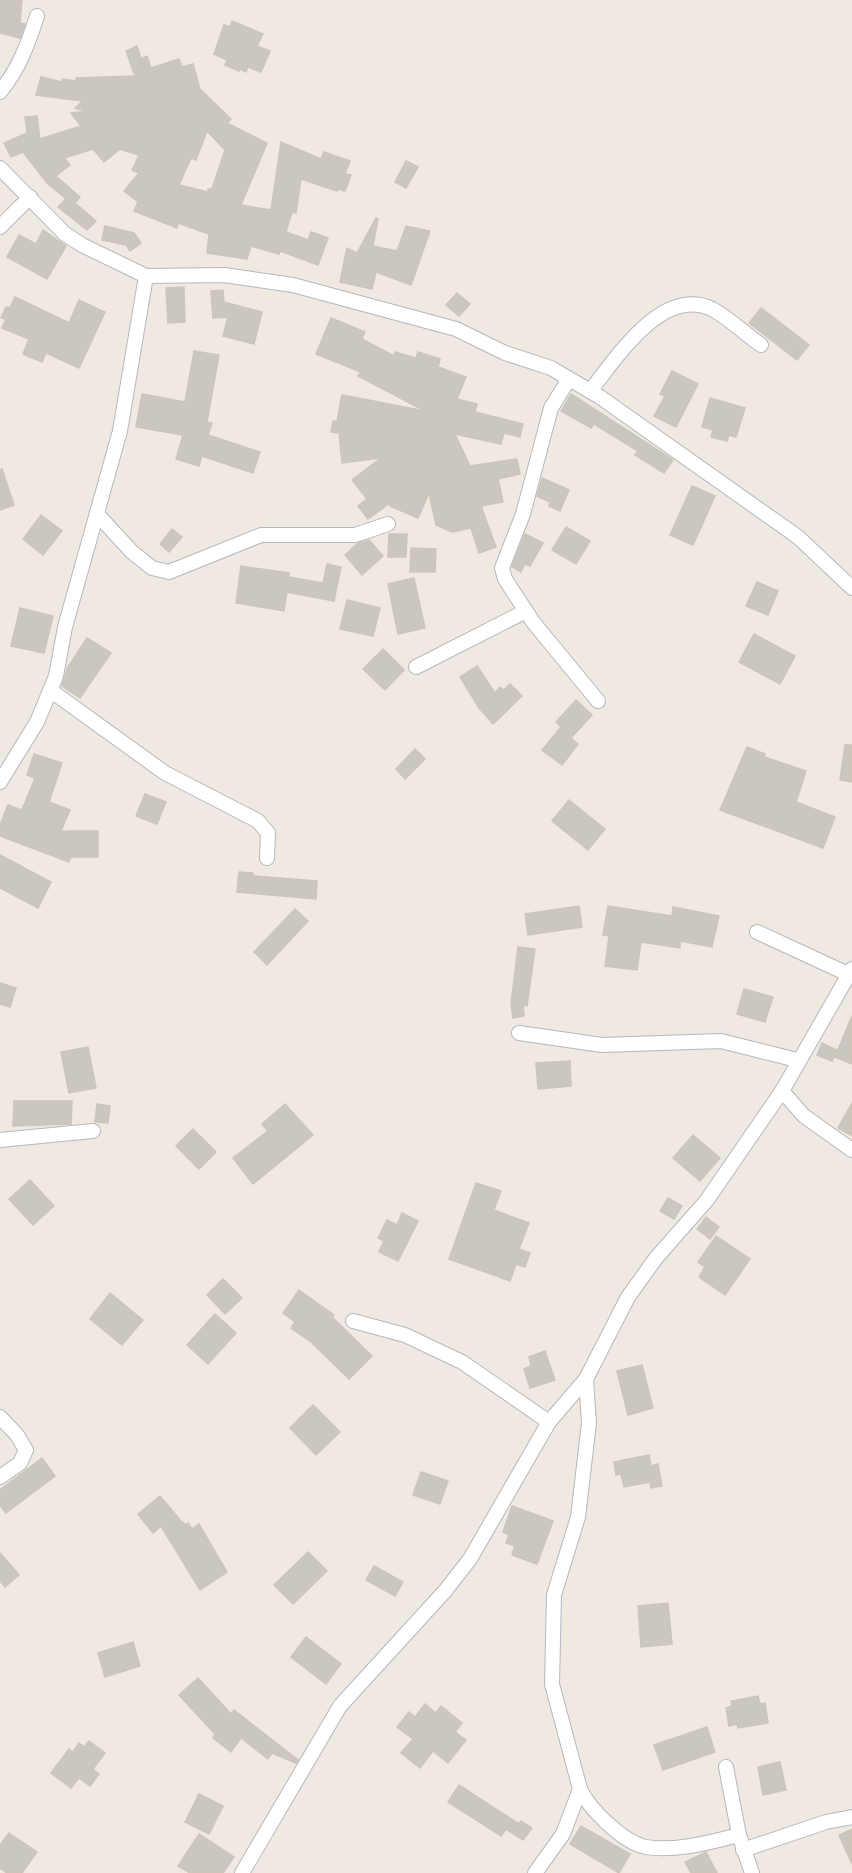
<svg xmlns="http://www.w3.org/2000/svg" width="852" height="1873" font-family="Roboto,sans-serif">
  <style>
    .building { fill: #cbc7bf; stroke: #cbc5ba; stroke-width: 1.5; fill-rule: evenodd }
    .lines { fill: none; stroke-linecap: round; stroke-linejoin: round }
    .minor-casing { stroke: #b4b7c1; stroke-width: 16 }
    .minor { stroke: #fff; stroke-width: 14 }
  </style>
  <rect width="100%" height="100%" fill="#efe9e1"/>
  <g class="building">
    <path d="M0 0H22L20 23 25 24 20 38 0 33Z"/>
    <path d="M232 21 263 34 257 46 270 51 261 72 248 67 246 72 240 69 239 71 225 65 227 60 214 54 224 25 230 27Z"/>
    <path d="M137 46 141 59 147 56 151 68 179 59 182 67 193 64 200 89 231 119 227 123 267 143 241 205 271 210 281 142 321 159 324 152 350 161 345 174 351 175 345 191 338 189 337 191 301 179 296 213 292 212 286 232 308 240 311 232 328 238 318 265 280 251 279 254 251 246 247 259 207 253 209 234 178 223 177 228 134 211 138 202 124 191 139 173 132 170 139 155 120 149 104 162 93 149 64 158 70 165 56 176 80 197 75 203 96 221 87 230 58 207 66 199 47 183 23 152 11 157 4 143 27 133 25 117 37 116 40 139 81 126 71 113 87 111 75 108 83 101 36 95 41 77 62 82 63 79 76 81V78L135 76 126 51ZM207 131 225 150 212 189H208V192L179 185 191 158 196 160Z"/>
    <path d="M406 161 418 167 406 188 395 182Z"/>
    <path d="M376 218 378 219 373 246 397 251 406 226 430 231 411 285 376 272 372 289 340 282 347 248 357 253Z"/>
    <path d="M105 226 134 233 141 243 130 251 126 245 102 240Z"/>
    <path d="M43 230 66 246 47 279 7 257 19 235 36 244Z"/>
    <path d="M184 287 185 322 168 323 166 288Z"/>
    <path d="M223 290 224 302 262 312 254 344 223 336 228 317 213 318 211 291Z"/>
    <path d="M457 293 470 304 459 316 446 305Z"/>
    <path d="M15 297 69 323 79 300 105 312 79 368 46 353 42 362 23 354 29 339 2 328 6 319 1 318 6 307 10 308Z"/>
    <path d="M761 308 809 345 797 360 749 323Z"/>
    <path d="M331 318 365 332 362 339 394 356 395 352 416 358 418 352 440 359 438 367 466 377 457 399 477 404 475 412 523 424 520 437 504 433 501 444 455 434 470 466 517 459 520 474 498 479 503 502 481 506 496 547 479 553 471 528 452 532 436 525 429 493 418 518 390 506V503L368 519 358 506 367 499 352 480 381 458 342 463 339 433 331 432 333 421H337L342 395 425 411 358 376 361 372 316 354Z"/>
    <path d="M194 351 219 355 207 422 212 423 208 435 260 452 253 473 202 456 199 466 176 459 183 435 136 427 142 394 185 402Z"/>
    <path d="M672 371 698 384 676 427 654 416 665 396 660 394Z"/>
    <path d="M571 394 673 460 664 473 635 455 638 451 594 424 591 428 561 411Z"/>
    <path d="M710 398 745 408 736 437 729 435 727 441 711 437 713 430 702 427Z"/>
    <path d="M2 469 14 505 0 510V470Z"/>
    <path d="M542 478 569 490 560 511 549 506 550 502 537 496Z"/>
    <path d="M692 486 715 496 693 545 670 535Z"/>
    <path d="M41 515 62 531 43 555 23 539Z"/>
    <path d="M566 527 590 541 576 564 552 550Z"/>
    <path d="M172 529 182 537 169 552 160 544Z"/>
    <path d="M389 534H407L406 557H388Z"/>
    <path d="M525 534 543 543 530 566 525 564 521 572 512 567Z"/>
    <path d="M369 540 383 556 362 575 345 555 358 543Z"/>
    <path d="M411 548 436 549 435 572H410Z"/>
    <path d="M327 564 341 567 334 601 287 592 284 611 236 603 241 566 289 573V577L323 583Z"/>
    <path d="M414 578 425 628 398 634 388 584Z"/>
    <path d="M757 582 778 591 768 615 746 606Z"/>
    <path d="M347 600 380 608 373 636 340 629Z"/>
    <path d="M20 608 53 616 44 653 11 646Z"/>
    <path d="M754 634 795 656 780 684 739 662Z"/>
    <path d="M87 638 111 653 80 698 62 686 68 667Z"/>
    <path d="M383 649 404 670 385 690 363 669Z"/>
    <path d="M477 666 495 693 500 687 504 690 510 684 522 696 493 724 479 708 460 677Z"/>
    <path d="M576 700 592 715 571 738 578 744 562 765 542 750 561 727 556 722Z"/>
    <path d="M845 745H852V782L840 780Z"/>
    <path d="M747 747 765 754 764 757 806 771 796 802 835 817 823 848 720 810Z"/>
    <path d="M415 749 425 759 405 779 396 769Z"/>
    <path d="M34 754 62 763 49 802 70 810 61 831H98V857H71L69 862 0 836V825L8 805 22 810 35 778 27 775Z"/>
    <path d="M145 794 166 802 157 824 136 816Z"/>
    <path d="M569 800 605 829 588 850 552 821Z"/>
    <path d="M0 855 51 882 38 908 0 888Z"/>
    <path d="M239 872 253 873V876L317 881 316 899 237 892Z"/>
    <path d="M579 906 582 927 528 935 525 914Z"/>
    <path d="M608 906 672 916 673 907 719 916 712 947 680 941V948L641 942 637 970 605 966 609 936 603 935Z"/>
    <path d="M295 909 308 921 267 965 254 952Z"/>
    <path d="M518 947 535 949 527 1006 523 1005 524 1016 513 1018 511 1004Z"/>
    <path d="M0 983 16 988 10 1007 0 1004Z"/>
    <path d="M744 989 773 997 765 1022 737 1014Z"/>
    <path d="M852 1016V1064L835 1057Z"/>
    <path d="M822 1043 837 1050 832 1061 817 1055Z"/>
    <path d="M88 1047 96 1088 69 1093 61 1052Z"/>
    <path d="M570 1061 571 1086 538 1089 536 1063Z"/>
    <path d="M14 1101H72L71 1124 13 1126Z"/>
    <path d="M852 1103V1136L838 1128Z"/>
    <path d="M97 1104 110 1106 108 1123 95 1122Z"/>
    <path d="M285 1104 313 1135 253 1184 233 1158 268 1131 262 1124Z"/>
    <path d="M193 1129 216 1152 199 1169 176 1146Z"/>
    <path d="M693 1135 720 1158 700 1181 673 1158Z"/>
    <path d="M30 1180 54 1206 33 1225 9 1199Z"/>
    <path d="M476 1183 501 1191 494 1210 529 1223 519 1249 530 1253 525 1267 516 1264 510 1281 449 1259Z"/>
    <path d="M668 1198 682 1206 674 1219 660 1211Z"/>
    <path d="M402 1213 418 1221 398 1261 379 1252 384 1241 378 1238 387 1220 397 1225Z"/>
    <path d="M706 1217 719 1227 710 1239 697 1229Z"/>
    <path d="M716 1236 750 1259 725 1295 699 1277 705 1267 698 1262Z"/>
    <path d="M223 1279 242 1298 225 1314 207 1295Z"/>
    <path d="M299 1290 334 1315 332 1317 372 1356 349 1379 311 1342 291 1328 295 1322 283 1313Z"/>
    <path d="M110 1293 143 1320 122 1345 90 1319Z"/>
    <path d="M215 1314 236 1333 208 1364 187 1345Z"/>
    <path d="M545 1351 555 1380 530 1388 524 1369 531 1366 529 1357Z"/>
    <path d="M642 1365 653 1408 628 1415 617 1371Z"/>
    <path d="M313 1405 340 1432 316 1455 290 1428Z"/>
    <path d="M649 1455 651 1466 658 1464 662 1486 651 1488 650 1482 624 1487 621 1474 616 1475 614 1462Z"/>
    <path d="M42 1458 55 1476 6 1513 0 1505V1490Z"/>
    <path d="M421 1472 448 1481 440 1504 413 1495Z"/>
    <path d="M160 1496 181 1521 186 1525 188 1523 192 1529 199 1524 227 1572 200 1590 161 1526 153 1533 138 1514Z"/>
    <path d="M512 1506 553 1521 537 1564 512 1555 515 1546 506 1543 509 1535 503 1532Z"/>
    <path d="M308 1552 327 1571 293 1604 274 1585Z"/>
    <path d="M0 1553 19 1575 5 1587 0 1581Z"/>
    <path d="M374 1566 403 1582 395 1596 366 1580Z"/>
    <path d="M668 1603 672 1644 641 1647 638 1606Z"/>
    <path d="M306 1637 341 1664 326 1684 291 1657Z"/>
    <path d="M133 1642 140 1666 105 1677 98 1653Z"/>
    <path d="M198 1678 231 1714 234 1710 298 1760 296 1763 272 1753 268 1759 241 1738 231 1752 213 1738 215 1734 179 1695Z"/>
    <path d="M758 1696 760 1704 765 1703 768 1723 738 1728 737 1724 729 1726 726 1708 732 1706 731 1701Z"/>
    <path d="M425 1704 436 1713 441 1706 462 1723 455 1732 466 1740 448 1763 433 1751 420 1768 401 1753 413 1739 397 1727 409 1712 415 1717Z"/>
    <path d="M707 1727 715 1752 663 1770 654 1745Z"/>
    <path d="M89 1741 105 1753 93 1769 99 1774 90 1786 79 1778 71 1788 51 1773 69 1749 73 1752 79 1743 84 1747Z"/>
    <path d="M780 1762 786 1790 763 1795 758 1767Z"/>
    <path d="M459 1785 519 1824 521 1821 532 1828 523 1840 506 1829 501 1836 448 1802Z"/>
    <path d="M199 1794 223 1806 209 1834 185 1822Z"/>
    <path d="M581 1826 630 1854 619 1873 570 1844Z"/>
    <path d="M852 1829V1864L839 1835Z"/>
    <path d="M9 1833 37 1852 22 1873H7L0 1868V1845Z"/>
    <path d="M199 1834 234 1857 223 1873H190L178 1866Z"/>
    <path d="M706 1852 717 1873H691L685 1862Z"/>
  </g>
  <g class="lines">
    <defs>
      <g id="minor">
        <path d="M0 92C19 69 28 44 37 16"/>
        <path d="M0 168 65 234 82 245 146 276 224 275 293 285 456 329 505 353 551 368 600 397 798 537 852 588"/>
        <path d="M0 227 30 197"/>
        <path d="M569 379 551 408 523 514 502 568 505 579 533 622 598 701"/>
        <path d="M590 391C616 359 662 285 712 309 729 318 745 334 761 345"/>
        <path d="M97 514 132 552 152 568 169 572 261 535H355L388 524"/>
        <path d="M416 667 526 611"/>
        <path d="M50 690 165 773 258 821 268 833 267 858"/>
        <path d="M0 782 37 722 56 676 65 627 120 431 146 276"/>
        <path d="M757 932 850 975"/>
        <path d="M519 1033 602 1045 721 1041 797 1060"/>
        <path d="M782 1091 804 1116 852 1150"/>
        <path d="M0 1140 93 1131"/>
        <path d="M353 1321 405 1335 462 1362 549 1422"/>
        <path d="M586 1379 589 1423 578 1517 554 1595 552 1684 580 1789C589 1809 624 1843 646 1847 676 1852 710 1842 739 1835"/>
        <path d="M0 1417 17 1435 26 1450 20 1463 0 1477"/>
        <path d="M726 1767 739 1835 752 1873"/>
        <path d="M743 1850 826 1822 852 1817"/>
        <path d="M242 1873 340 1706 445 1591 470 1559 549 1422 586 1379 628 1297 656 1258 707 1200 782 1091 852 969"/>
        <path d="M535 1873 563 1834 580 1789"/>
      </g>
    </defs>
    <use href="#minor" class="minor-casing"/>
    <use href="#minor" class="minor"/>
  </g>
</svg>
